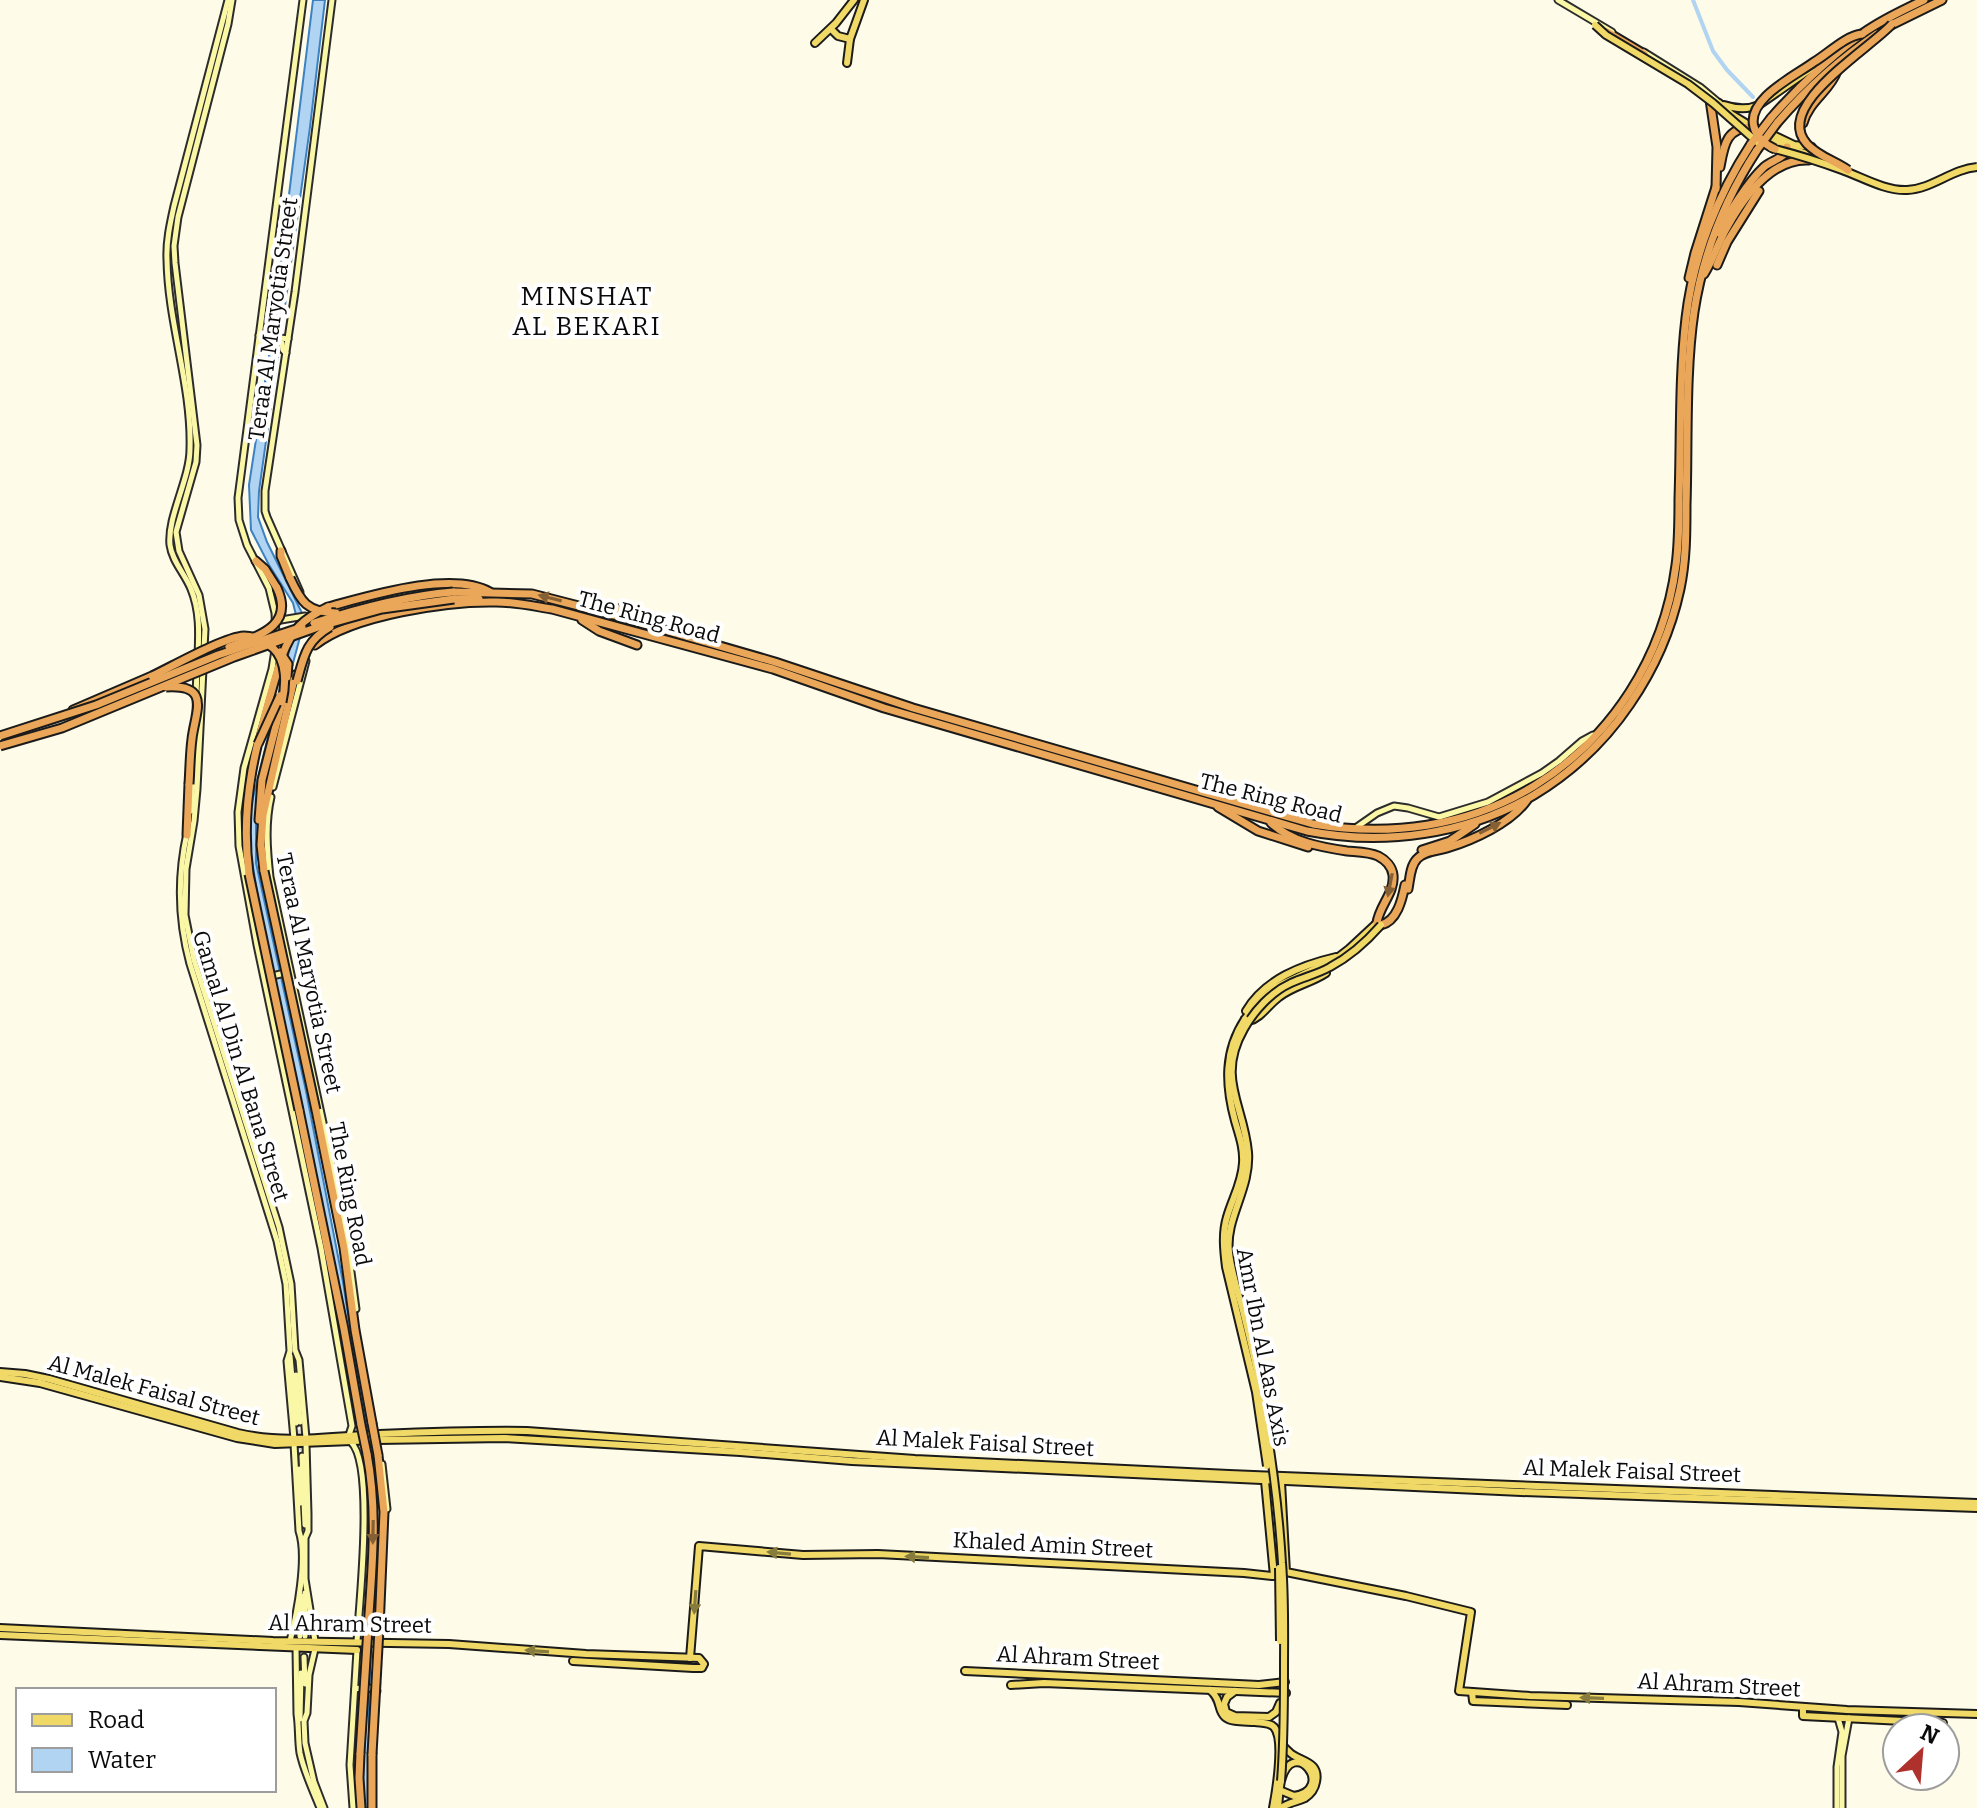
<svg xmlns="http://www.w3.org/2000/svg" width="1977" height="1808" font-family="Bitter,serif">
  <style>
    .water { fill: #b0d4f1; stroke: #3c82c3; stroke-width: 2 }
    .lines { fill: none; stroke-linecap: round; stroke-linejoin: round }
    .canal { stroke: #b0d4f1; stroke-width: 4 }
    .secondary-tunnel { stroke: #d9d7c7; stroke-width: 5; stroke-dasharray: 5 2.5; stroke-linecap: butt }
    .secondary-casing { stroke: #2c2c2c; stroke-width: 9 }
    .primary-casing { stroke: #1b1b1b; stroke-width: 10 }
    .highway-casing { stroke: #1b1b1b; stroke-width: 11 }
    .secondary { stroke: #faf7a7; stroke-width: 5 }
    .primary { stroke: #f0d966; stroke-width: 6 }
    .highway { stroke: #eba759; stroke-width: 7 }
    .primary-bridge-casing { stroke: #1b1b1b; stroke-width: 10; stroke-linecap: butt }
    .highway-bridge-casing { stroke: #1b1b1b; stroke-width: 11; stroke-linecap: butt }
    .primary-bridge { stroke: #f0d966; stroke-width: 6 }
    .highway-bridge { stroke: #eba759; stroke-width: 7 }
    .oneway { fill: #866035 }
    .oneway2 { fill: #887c3d }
    .labels { text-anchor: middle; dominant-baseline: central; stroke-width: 8; stroke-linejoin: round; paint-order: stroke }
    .street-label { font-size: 22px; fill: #0a0a0a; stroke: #fff }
    .quarter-label { font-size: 26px; letter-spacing: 2px; fill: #0a0a0a; stroke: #fff }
  </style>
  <rect width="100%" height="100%" fill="#fefbe8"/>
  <path class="water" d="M313 0H325L310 127 259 491 258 517 267 542 302 613 303 626 260 786 256 812V863L306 1091 343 1282 357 1372 371 1447 377 1501 369 1699V1808H360L370 1541V1475L265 940 250 849 248 818 297 619 293 603 269 565 251 530 249 485 270 349Z"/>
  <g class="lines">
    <path class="canal" d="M1693 0 1713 51 1727 70 1753 97"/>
    <g class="secondary-tunnel">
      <path d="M300 1422 302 1456"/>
      <path d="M296 1423 299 1454"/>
      <path d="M300 1657V1645"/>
    </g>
    <defs>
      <g id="secondary">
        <path d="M232 0 228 24 178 217 174 246 175 263 197 445 196 462 176 532 179 551 199 595 205 629 197 789 194 821 186 869 185 915 194 960 279 1227 291 1284 295 1350 299 1360 306 1438"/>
        <path d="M1558 0 1612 32"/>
        <path d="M1644 52 1700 87 1719 103"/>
        <path d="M259 335 288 339"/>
        <path d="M258 349 264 340 282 343 283 350 286 353"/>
        <path d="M300 592 267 517 265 511V491L295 292 332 0"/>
        <path d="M275 621 305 616"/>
        <path d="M276 636 275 613 269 588 247 545 239 520 238 498 303 0"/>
        <path d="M275 650 272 669 244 768 238 812 239 846 257 945 321 1248 352 1426 349 1435"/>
        <path d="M198 656C199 633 200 611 191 589 185 574 172 561 170 545 167 517 190 479 190 449 192 386 168 324 167 260 166 242 170 224 174 206L228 0"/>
        <path d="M196 696 197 670"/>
        <path d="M273 787 306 661"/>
        <path d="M271 797C265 823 267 850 270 877L344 1220 356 1309"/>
        <path d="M191 811 196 734"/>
        <path d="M1354 829 1377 813 1394 806 1408 808 1439 817 1488 802 1542 773 1559 761 1582 741 1593 735"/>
        <path d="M187 833C177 878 178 920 190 964L277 1241 286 1284 290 1351 287 1361 294 1439"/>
        <path d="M268 977 289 972"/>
        <path d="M290 1356 296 1423"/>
        <path d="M296 1375 300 1422"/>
        <path d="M351 1442C375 1465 359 1606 357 1642"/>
        <path d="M306 1444 308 1514V1531L305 1538V1579L315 1641"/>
        <path d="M302 1456 305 1525"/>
        <path d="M382 1464 387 1509"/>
        <path d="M299 1469 300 1503"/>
        <path d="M300 1636 301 1596"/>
        <path d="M305 1636V1593"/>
        <path d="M290 1641C297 1614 308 1557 299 1531L294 1444"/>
        <path d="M296 1648 297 1714C299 1727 298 1740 300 1753 304 1772 313 1790 320 1808"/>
        <path d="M315 1649 309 1675 307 1713 304 1721 305 1743 314 1782 324 1808"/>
        <path d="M304 1657 305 1684"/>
        <path d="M355 1689 367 1687 377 1691"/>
        <path d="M300 1719 301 1673"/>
        <path d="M353 1808 350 1765 357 1650"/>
        <path d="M1837 1808V1767L1842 1732 1838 1718"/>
        <path d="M1842 1808V1756L1849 1718"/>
      </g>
      <g id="primary">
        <path d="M831 29 838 36 850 39"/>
        <path d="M815 43 836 23 854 0"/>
        <path d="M847 63 850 39 864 0"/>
        <path d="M1719 103 1731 114 1754 128"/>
        <path d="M1724 105C1736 109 1747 110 1759 105L1825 59"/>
        <path d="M1767 132 1794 145 1812 147"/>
        <path d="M1764 135 1777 143 1823 160"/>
        <path d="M1246 1011C1265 979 1302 965 1336 957"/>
        <path d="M1245 1019 1257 1003 1276 987 1336 959 1349 949 1377 923"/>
        <path d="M1249 1021C1261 1018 1268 1005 1279 997 1293 986 1311 983 1326 973"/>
        <path d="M0 1372 25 1374 49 1379 238 1433C285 1444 332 1436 379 1434 428 1432 477 1430 527 1431L915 1459 1229 1474 1977 1503"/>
        <path d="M0 1377 40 1383 237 1438 275 1444 378 1440 504 1438 740 1452 852 1461 1521 1492 1977 1508"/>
        <path d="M1281 1482 1286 1572 1406 1596 1471 1612 1459 1691 1530 1696 1739 1702 1847 1710 1977 1714"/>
        <path d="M0 1628 273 1641 449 1644 586 1654 699 1658 704 1664 702 1668H693L573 1661"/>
        <path d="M0 1635 357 1650"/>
        <path d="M690 1658 699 1546 803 1555 878 1554 1244 1573 1272 1576H1274L1265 1481"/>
        <path d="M965 1671 1259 1685 1285 1682"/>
        <path d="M1011 1685 1044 1683 1286 1693"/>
        <path d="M1210 1690C1222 1700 1217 1710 1225 1717 1232 1723 1247 1721 1255 1722 1261 1723 1269 1722 1274 1727 1285 1739 1276 1792 1273 1808"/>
        <path d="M1235 1691 1227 1697 1224 1704 1226 1712 1235 1716 1269 1717 1276 1712 1280 1703"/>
        <path d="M1472 1692 1473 1701 1567 1705"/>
        <path d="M1803 1708V1716L1943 1723"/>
        <path d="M1278 1808C1279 1799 1279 1790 1281 1781 1293 1734 1337 1789 1294 1796L1282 1791"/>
        <path d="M1281 1808C1289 1802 1297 1802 1305 1798 1311 1794 1315 1788 1316 1782 1320 1763 1304 1762 1293 1755 1290 1753 1285 1748 1283 1746"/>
      </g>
      <g id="highway">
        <path d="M1887 27 1942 0"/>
        <path d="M1607 32 1644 54"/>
        <path d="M1710 100 1717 147 1716 189"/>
        <path d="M1771 118C1797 88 1841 46 1874 26 1890 16 1907 8 1924 0"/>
        <path d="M1777 123C1806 89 1840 59 1877 34"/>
        <path d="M1803 123C1809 101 1830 91 1837 71"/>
        <path d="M1720 167C1724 145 1726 128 1752 127"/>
        <path d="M1719 233C1728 213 1748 182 1764 167 1773 159 1786 159 1787 147"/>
        <path d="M1717 265 1727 242 1759 191"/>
        <path d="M1704 274C1713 260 1718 243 1726 229 1743 198 1771 158 1809 160"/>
        <path d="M1689 278 1695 253 1716 187"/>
        <path d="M281 551V556L290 578"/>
        <path d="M256 561 265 569 277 588"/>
        <path d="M453 592 532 594 606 613 775 662 913 708 1313 824C1389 837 1467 827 1534 786 1612 738 1664 657 1676 565 1679 544 1679 521 1679 499 1681 439 1679 378 1686 318 1693 257 1717 196 1751 144"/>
        <path d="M454 599H479"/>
        <path d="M328 607C369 596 452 570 490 592"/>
        <path d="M593 607 616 609 626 608"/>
        <path d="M582 620 599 631 637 645"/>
        <path d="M315 645C353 615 448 601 496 602 515 602 533 606 552 609L773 669 884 708 1307 831C1384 846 1466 835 1534 795 1572 772 1605 741 1630 704 1654 669 1671 631 1680 589 1686 561 1686 533 1686 505 1688 443 1685 373 1694 312 1703 253 1725 199 1757 150"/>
        <path d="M73 710 152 676"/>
        <path d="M1218 807 1258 831 1308 847"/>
        <path d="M259 820 262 780 282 702"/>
        <path d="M1271 823C1292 842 1320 847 1347 851 1357 852 1369 852 1378 856 1386 860 1392 867 1393 875 1395 893 1379 906 1377 923"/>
        <path d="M187 835 189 784"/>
        <path d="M1422 850 1450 841 1475 824"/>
        <path d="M264 871 261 845 263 815 295 675"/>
        <path d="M249 874C239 799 258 737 279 665"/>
        <path d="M1408 889C1410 879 1410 866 1417 859 1424 851 1437 851 1447 848 1473 840 1511 823 1527 800"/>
        <path d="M1381 925C1397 921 1402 900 1405 885"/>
        <path d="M299 1110 344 1329 361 1425"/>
        <path d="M316 1110 344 1248 355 1330 372 1423"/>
        <path d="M367 1454C378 1512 372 1570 368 1628"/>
        <path d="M378 1455 384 1512 379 1629"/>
        <path d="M360 1753 359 1778 361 1808"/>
        <path d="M372 1754V1808"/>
      </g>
    </defs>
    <use href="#secondary" class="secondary-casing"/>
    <use href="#primary" class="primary-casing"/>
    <use href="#highway" class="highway-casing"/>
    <use href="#secondary" class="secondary"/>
    <use href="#primary" class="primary"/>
    <use href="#highway" class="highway"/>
    <defs>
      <g id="primary-bridge">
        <path d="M1595 25 1606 35 1688 84 1713 103 1757 142"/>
        <path d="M1771 148C1795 154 1818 161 1842 170 1862 177 1885 191 1907 190 1932 189 1952 169 1977 167"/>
        <path d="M1245 1019C1224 1051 1225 1084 1235 1121 1239 1135 1244 1148 1243 1163 1242 1183 1232 1199 1227 1217 1222 1233 1224 1251 1226 1267L1256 1392 1267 1466"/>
        <path d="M1279 1568 1280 1641"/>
        <path d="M1281 1781C1284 1744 1284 1708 1284 1672 1284 1635 1285 1599 1282 1563 1279 1511 1272 1458 1263 1406 1258 1374 1251 1342 1243 1311 1238 1292 1231 1272 1229 1252 1225 1218 1251 1189 1248 1152 1244 1105 1216 1078 1244 1029 1254 1011 1271 992 1291 983 1304 977 1318 974 1330 967 1349 957 1367 941 1381 925"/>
      </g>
      <g id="highway-bridge">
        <path d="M1751 144 1771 118"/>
        <path d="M1775 149C1766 145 1757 138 1754 127 1746 99 1795 76 1814 62 1829 53 1845 36 1862 34"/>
        <path d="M1757 150 1777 123"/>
        <path d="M1848 170C1835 161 1818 156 1807 144 1772 106 1871 48 1892 24"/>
        <path d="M290 578C301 602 307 612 336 613"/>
        <path d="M314 623C360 608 405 596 453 592"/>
        <path d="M229 647C257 636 295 627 277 588"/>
        <path d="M280 652 288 664 287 677"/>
        <path d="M282 656C292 629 303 619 328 607"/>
        <path d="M152 676C173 666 224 637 244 636 255 636 265 641 273 648 287 661 286 685 282 702"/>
        <path d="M297 681C304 656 306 641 330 627"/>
        <path d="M166 687C212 684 195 712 192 739 190 754 190 770 189 784"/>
        <path d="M0 736 96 705 218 655 302 627"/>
        <path d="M258 744 280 696"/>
        <path d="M0 746 62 728 234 657 321 626 382 609 454 599"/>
        <path d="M264 871 316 1110"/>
        <path d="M249 874 299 1110"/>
        <path d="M372 1423 378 1455"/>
        <path d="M361 1425 367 1454"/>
        <path d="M360 1753 368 1628"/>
        <path d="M372 1754 379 1629"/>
      </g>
    </defs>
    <use href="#primary-bridge" class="primary-bridge-casing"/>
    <use href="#highway-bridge" class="highway-bridge-casing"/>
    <use href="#primary-bridge" class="primary-bridge"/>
    <use href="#highway-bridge" class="highway-bridge"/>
  </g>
  <defs><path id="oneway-solid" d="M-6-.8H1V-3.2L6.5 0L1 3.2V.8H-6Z" transform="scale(2)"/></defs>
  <g class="oneway">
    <use href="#oneway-solid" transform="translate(550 598) rotate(-166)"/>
    <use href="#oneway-solid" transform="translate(1490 828) rotate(-27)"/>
    <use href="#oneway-solid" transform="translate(1390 885) rotate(101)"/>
    <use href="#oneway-solid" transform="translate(373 1532) rotate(91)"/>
  </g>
  <g class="oneway2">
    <use href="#oneway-solid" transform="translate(779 1553) rotate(-175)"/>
    <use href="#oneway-solid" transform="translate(917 1557) rotate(-177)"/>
    <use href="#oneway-solid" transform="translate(695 1602) rotate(94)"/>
    <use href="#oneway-solid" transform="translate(537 1651) rotate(-176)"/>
    <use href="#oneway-solid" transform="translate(1592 1698) rotate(-178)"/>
  </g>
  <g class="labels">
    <g class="street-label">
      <text transform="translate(273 319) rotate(-82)">Teraa Al Maryotia Street</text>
      <text transform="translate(649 617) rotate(15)">The Ring Road</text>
      <text transform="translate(1271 798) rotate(14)">The Ring Road</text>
      <text transform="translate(309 973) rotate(78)">Teraa Al Maryotia Street</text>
      <text transform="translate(241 1066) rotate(73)">Gamal Al Din Al Bana Street</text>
      <text transform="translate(350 1194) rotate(79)">The Ring Road</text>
      <text transform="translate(1263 1347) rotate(79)">Amr Ibn Al Aas Axis</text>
      <text transform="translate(154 1390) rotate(15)">Al Malek Faisal Street</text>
      <text transform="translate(985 1443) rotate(3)">Al Malek Faisal Street</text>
      <text transform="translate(1632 1471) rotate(2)">Al Malek Faisal Street</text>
      <text transform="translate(1053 1545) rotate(3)">Khaled Amin Street</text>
      <text transform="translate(350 1624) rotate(1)">Al Ahram Street</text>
      <text transform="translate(1078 1658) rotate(3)">Al Ahram Street</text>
      <text transform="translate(1719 1685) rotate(3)">Al Ahram Street</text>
    </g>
    <g class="quarter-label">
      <text x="587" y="296">MINSHAT<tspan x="587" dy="30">AL BEKARI</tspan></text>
    </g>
  </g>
  <rect x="16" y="1688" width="260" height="104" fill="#ffffff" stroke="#9d9d9d" stroke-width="2"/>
  <rect x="32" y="1714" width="40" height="12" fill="#f0d966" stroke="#9d9d9d" stroke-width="2"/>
  <text x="88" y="1728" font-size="24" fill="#0a0a0a">Road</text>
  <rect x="32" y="1748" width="40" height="24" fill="#b0d4f1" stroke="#9d9d9d" stroke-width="2"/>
  <text x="88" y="1768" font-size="24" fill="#0a0a0a">Water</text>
  <g transform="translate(1921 1752) rotate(26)"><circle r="38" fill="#ffffff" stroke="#9d9d9d" stroke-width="2"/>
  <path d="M0-6L14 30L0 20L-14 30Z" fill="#af312c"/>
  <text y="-12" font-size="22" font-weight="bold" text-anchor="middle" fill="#0a0a0a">N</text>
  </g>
</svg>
